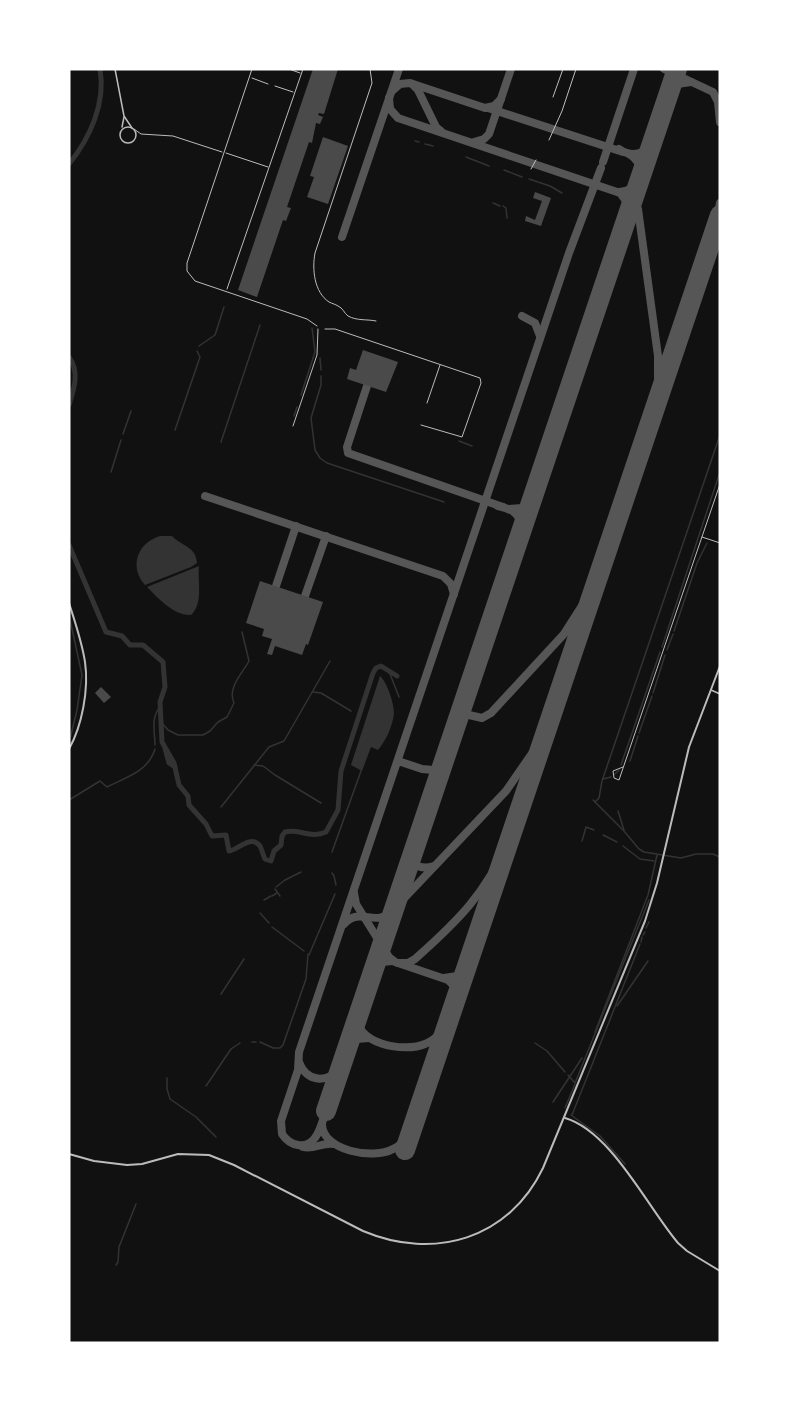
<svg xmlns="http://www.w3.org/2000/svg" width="789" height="1412" font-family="Roboto,sans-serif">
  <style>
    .water { fill: #333 }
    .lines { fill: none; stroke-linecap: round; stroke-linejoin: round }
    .stream { stroke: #333; stroke-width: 1.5 }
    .river { stroke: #333; stroke-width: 5 }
    .taxiway { stroke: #565656; stroke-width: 8 }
    .runway { stroke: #565656; stroke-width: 20 }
    .building { fill: #4a4a4a }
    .service { stroke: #bcbcbc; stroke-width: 1 }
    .minor { stroke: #bcbcbc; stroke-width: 1.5 }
    .tertiary { stroke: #bcbcbc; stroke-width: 2 }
  </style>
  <rect width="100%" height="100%" fill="#111"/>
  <g class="water">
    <path d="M160 536H172C181 546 196 546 197 563L191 567 145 585C129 567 137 543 160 536Z"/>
    <path d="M199 566C197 580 204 603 191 615 174 616 158 598 147 587Z"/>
    <path d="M380 676C387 682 394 703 394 713 393 725 386 741 378 750L371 747 362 771 351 765Z"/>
  </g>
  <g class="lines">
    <g class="stream">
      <path d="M415 141 419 142"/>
      <path d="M425 144 433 146"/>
      <path d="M466 157 489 166"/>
      <path d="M504 170 522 177"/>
      <path d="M529 179 550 186 562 193"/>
      <path d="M493 203 500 206"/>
      <path d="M503 206 506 208 507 218"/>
      <path d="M199 346 215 335 224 307"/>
      <path d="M320 358 321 370"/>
      <path d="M321 376V385L311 418 315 450 320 458 327 463 444 502"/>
      <path d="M301 395 315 352 312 328"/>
      <path d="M294 416 297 407"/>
      <path d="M175 430 200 357 197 351"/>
      <path d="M123 434 131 411"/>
      <path d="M459 441 472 446"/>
      <path d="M221 442 260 325"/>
      <path d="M111 472 121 440"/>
      <path d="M69 615 82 675 77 710 69 743"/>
      <path d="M674 631 697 563 707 543"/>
      <path d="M662 647 720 472"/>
      <path d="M667 650 673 634"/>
      <path d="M390 674 399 697"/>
      <path d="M313 692 321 693 351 711"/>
      <path d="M653 693 665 655"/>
      <path d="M161 722 168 730 178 735H203L210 731 218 722 227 717 234 703C227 688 242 674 249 661L242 632"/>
      <path d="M639 733 652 696"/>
      <path d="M155 745C155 732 150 717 161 706"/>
      <path d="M630 761 638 736"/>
      <path d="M254 765 263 766 275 775 321 803"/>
      <path d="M621 765 660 652"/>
      <path d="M614 775 619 770"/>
      <path d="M603 779 611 777"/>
      <path d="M69 800 100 781 107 787C126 777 148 772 155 749"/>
      <path d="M593 800 624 831 639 849 644 852 681 858 696 854H713L720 857"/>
      <path d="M595 802 599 798 602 781 720 435"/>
      <path d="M221 807 269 747 284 741 330 661"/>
      <path d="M618 811 624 830"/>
      <path d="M603 835 617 842"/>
      <path d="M582 841 586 827 594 830"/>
      <path d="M623 846 640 859 654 861"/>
      <path d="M332 852 361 771"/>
      <path d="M266 861 267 860"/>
      <path d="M332 873 334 876 336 885"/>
      <path d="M276 887 285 880 301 872"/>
      <path d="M275 889 280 896"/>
      <path d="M272 896 277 893"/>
      <path d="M264 900 271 896"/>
      <path d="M260 913 269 923"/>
      <path d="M272 927 304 951"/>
      <path d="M646 928 649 922"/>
      <path d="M643 935 645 932"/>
      <path d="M641 942 642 937"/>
      <path d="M309 955 335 894"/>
      <path d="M221 994 244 959"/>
      <path d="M617 1006 648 961"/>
      <path d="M595 1032 648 895 657 855"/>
      <path d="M252 1042H256"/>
      <path d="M260 1042 273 1048H280L283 1045 306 979 308 954"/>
      <path d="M535 1043 547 1051 565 1072"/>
      <path d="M568 1075 575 1083 649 900"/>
      <path d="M167 1078V1089L170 1099 196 1117 216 1137"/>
      <path d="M206 1086 231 1049 240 1043"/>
      <path d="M553 1102 582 1058"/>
      <path d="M565 1108 575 1084"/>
      <path d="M571 1115 600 1136 625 1164"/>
      <path d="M572 1115 640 944"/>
      <path d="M116 1265 118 1262 119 1247 136 1204"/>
    </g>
    <g class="river">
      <path d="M69 164C90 138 106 103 100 69"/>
      <path d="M69 357C80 372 74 389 69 405"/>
      <path d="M69 545 106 632 122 636 130 645H143L163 662 165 687 160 702 162 742 174 763 179 785 188 796 189 805 206 824 212 836 226 835 229 851C238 850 251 834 260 846 262 850 263 855 265 859L271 861 274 851 281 845 282 836 285 832C298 828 311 839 326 832L338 810 341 771 373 673 376 668 381 666 397 676"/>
      <path d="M165 748 169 763 175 767"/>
    </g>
    <g class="taxiway">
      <path d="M664 69 713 92 718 102 720 122"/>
      <path d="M412 84 418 90 436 127 441 131"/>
      <path d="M392 91 400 84 410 83 485 108 494 106 501 99"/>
      <path d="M668 94 677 84 691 82"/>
      <path d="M389 98 390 109 398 118 626 195 634 201 638 209 658 356V382L654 410"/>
      <path d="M488 108 623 152"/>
      <path d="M474 142 484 139 489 134 511 69"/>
      <path d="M619 149C632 158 646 155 653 140"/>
      <path d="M603 162 634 69"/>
      <path d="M619 192C642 191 648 165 629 154"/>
      <path d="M621 194 628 204V215"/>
      <path d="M342 237 399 69"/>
      <path d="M713 237 720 203"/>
      <path d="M522 316 535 323 540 336"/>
      <path d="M367 386 347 447 348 453 503 507"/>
      <path d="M205 496 443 576 451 584 454 594"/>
      <path d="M498 506C512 509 522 514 521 530"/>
      <path d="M509 509 522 508 530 502"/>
      <path d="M276 586 296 526"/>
      <path d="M305 596 326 536"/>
      <path d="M473 673 460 697 459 704 469 715 482 718 491 713 564 634 587 598 604 559"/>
      <path d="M398 761 422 769 433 770 440 764 447 750"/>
      <path d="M422 822C417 834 402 852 415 864 421 869 428 868 434 866"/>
      <path d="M354 893 356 904 389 957 395 962 448 980 454 986 456 998"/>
      <path d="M344 924C360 906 375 928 392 911L506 791 533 752 553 709"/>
      <path d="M398 963H408L415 959C459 920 486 893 510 838"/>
      <path d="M373 970 381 962 393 961"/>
      <path d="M444 978 457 976 466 966"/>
      <path d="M358 1015C353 1044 405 1053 425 1044 436 1040 442 1031 448 1021"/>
      <path d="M346 1049 356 1039 369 1038"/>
      <path d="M299 1062C306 1082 328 1084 340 1068"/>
      <path d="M326 1111C321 1125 317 1148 298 1145 291 1144 286 1140 282 1134L281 1121 298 1070 299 1052 569 253 601 168"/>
      <path d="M322 1124C322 1151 374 1160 393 1149 404 1144 409 1134 414 1123"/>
      <path d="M303 1147C314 1150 322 1142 334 1144"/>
    </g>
    <g class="runway">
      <path d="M326 1111 677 69"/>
      <path d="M405 1150 720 215"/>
    </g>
  </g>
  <g class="building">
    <path d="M313 69H338L324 114 319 113 318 115 323 117 320 124 316 123 312 143 309 142 287 207 291 208 286 221 283 220 257 297 238 290Z"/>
    <path d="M323 137 348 146 328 204 307 197 314 177 310 176Z"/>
    <path d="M535 192 551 198 541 226 525 221 526 216 535 220 542 201 533 198Z"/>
    <path d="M363 350 398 362 386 392 347 379 350 368 356 370Z"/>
    <path d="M260 581 323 602 308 645 306 644 302 655 275 646 272 655 267 654 272 639 262 636 264 629 246 623Z"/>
    <path d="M101 687 111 697 104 703 95 693Z"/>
  </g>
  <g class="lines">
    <g class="service">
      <path d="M252 69 187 263V271L195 281 307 319 317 326"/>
      <path d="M289 69 300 73"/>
      <path d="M370 69 372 83 315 253C312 269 314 292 329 302 333 304 335 304 338 306 343 308 344 313 348 316 357 321 367 319 376 321"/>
      <path d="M252 78 268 84"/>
      <path d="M275 86 293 92"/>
      <path d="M553 97 563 69"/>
      <path d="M134 129 141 134 173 136 222 152"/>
      <path d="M549 140 562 111 576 69"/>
      <path d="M226 153 268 167"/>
      <path d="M531 169 536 160"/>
      <path d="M227 289 303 69"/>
      <path d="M325 329H335L480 378 481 383 462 437 421 425"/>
      <path d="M427 403 440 365"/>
      <path d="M293 426 317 355 318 329"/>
      <path d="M702 537 720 543"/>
      <path d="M623 767 613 771 614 778 619 780 720 484"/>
    </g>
    <g class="minor">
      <path d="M115 69 124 116 132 128"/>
      <circle cx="128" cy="135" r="8"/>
      <path d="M122 127 124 117"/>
      <path d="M711 690 720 694"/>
    </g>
    <g class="tertiary">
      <path d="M69 603C75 622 82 642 85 662 89 689 82 726 69 749"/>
      <path d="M565 1118C611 1131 648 1208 678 1243L687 1251 720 1271"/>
      <path d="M69 1154 94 1161 127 1165 142 1164 178 1154 209 1155 234 1165 363 1231C434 1261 509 1239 543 1168L645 921 657 883 689 747 720 666"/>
    </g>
  </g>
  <rect width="789" height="1412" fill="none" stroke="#ffffff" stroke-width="141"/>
</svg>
